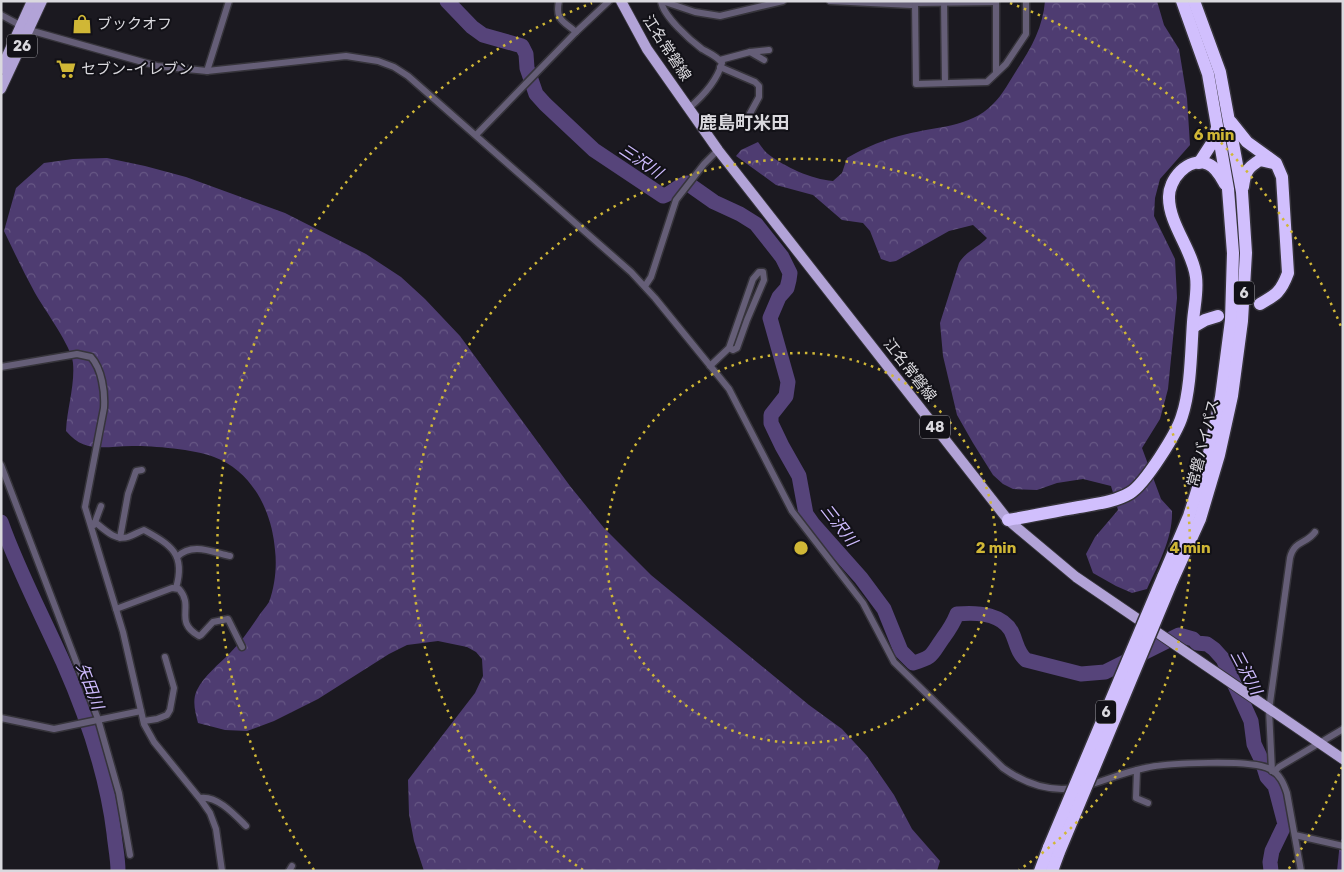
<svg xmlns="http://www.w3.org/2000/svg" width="1344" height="872" font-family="Rubik,'Noto Sans JP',sans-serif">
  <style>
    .forest { fill: url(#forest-crowns) }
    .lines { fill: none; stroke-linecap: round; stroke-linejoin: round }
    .river { stroke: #56447a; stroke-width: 15 }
    .street-casing { stroke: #36343b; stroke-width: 9 }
    .primary-casing { stroke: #36343b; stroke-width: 12 }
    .highway-casing { stroke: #36343b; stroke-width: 15 }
    .street { stroke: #655e77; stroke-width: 6 }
    .primary { stroke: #b2a3d7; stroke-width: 10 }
    .highway { stroke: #d1bffd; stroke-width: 12 }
    .highway-bridge-casing { stroke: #36343b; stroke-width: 15; stroke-linecap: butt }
    .highway-bridge { stroke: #d1bffd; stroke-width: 12 }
    .ring { fill: none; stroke: #d0b736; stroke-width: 2.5; stroke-dasharray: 2.5 5 }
    .labels { text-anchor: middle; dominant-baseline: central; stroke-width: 4; stroke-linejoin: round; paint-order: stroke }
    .shield { fill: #121117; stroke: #9e9da2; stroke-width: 1 }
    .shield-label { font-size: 14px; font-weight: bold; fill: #dad9de }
    .poi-label { font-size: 15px; fill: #dad9de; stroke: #121117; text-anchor: start }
    .street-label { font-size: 15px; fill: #dad9de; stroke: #121117 }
    .water-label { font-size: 16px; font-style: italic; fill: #cebbfe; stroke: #121117 }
    .quarter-label { font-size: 18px; font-weight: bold; fill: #dad9de; stroke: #121117 }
    .centre { fill: #d0b736; stroke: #121117; stroke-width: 2.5 }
    .ring-label { font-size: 15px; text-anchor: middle; font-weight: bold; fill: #d0b736; stroke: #121117; stroke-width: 4; stroke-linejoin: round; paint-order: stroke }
  </style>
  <defs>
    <pattern id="forest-crowns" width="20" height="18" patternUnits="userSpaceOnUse" patternTransform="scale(1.25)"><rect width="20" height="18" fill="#4e3c71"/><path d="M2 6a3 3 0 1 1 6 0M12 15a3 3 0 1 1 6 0" fill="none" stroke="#675885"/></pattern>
  </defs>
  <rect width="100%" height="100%" fill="#1b1920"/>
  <g class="forest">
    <path d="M1045 1H1157L1164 25 1179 49 1187 98 1190 145 1160 179 1155 198 1154 216 1175 259 1177 298 1168 389 1160 419 1142 448 1161 499 1172 511C1173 538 1158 565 1147 589L1132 593 1116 586 1093 573 1086 554 1095 537 1118 510 1111 486 1083 479 1057 483 1037 490 1013 489 1003 484 993 475 973 443 957 415 943 356 940 323 959 263C965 252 979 247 987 238L973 225 949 231 896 261 890 262 881 259 870 231 863 223 842 220 813 195 776 185 736 156 741 150 758 142C761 146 764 151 768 154 785 167 811 179 833 181L842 173 847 158C866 147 885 139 907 134 934 127 971 127 992 105 1003 95 1010 80 1018 68 1032 47 1043 26 1045 1Z"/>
    <path d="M107 158 145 166 186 177 285 213 366 254 401 277 425 299 460 336 570 486 604 528 651 575 809 705 842 729 867 756 894 795 912 829 940 861 937 871H424L414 841 409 814 408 780 475 693 483 676 482 659 476 652 467 647 438 641 407 645 389 654 318 699 274 721 247 731 225 730 198 723C195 712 192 700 197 690 204 676 219 664 230 653 241 642 249 630 258 617 261 612 266 607 269 602 275 586 277 566 275 550 272 511 252 471 214 457 194 449 154 446 132 446 105 446 85 454 66 431 67 408 75 386 73 363 72 347 44 309 35 293 24 273 14 252 4 231L16 188 44 163 73 159Z"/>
    <path d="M1343 837V871H1337L1340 842Z"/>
  </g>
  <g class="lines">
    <g class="river">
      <path d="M447 1 472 27 483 35 522 46 526 54 527 68 536 94 545 104 594 150 663 196C673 193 678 185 687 183L714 202 740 214 756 224 782 257 790 273 789 280 787 288 779 297 770 318 788 382 786 396 771 415V423L782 446 799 476 806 514 813 524 861 578 884 609 901 651 913 663C934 657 931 655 943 638 949 630 953 624 957 614 978 612 1005 614 1013 635 1017 645 1018 653 1026 660L1081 674 1105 672 1179 635 1193 639 1197 643 1207 644 1214 649 1223 659 1251 721 1254 744 1262 761 1267 777 1275 786 1285 824 1272 851 1270 862 1271 871"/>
      <path d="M1 522C18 570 42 615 63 662 86 714 107 776 114 833 115 845 118 858 118 871"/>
    </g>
    <defs>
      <g id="street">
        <path d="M559 1C555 20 563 21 576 32"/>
        <path d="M661 1C663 16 690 40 702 49 709 53 717 56 722 63 717 81 703 96 689 108"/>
        <path d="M662 1 695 12 720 16 783 1"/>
        <path d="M830 1 911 5 915 3 996 2"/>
        <path d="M944 1 945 83"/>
        <path d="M996 1V73"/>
        <path d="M915 3 916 84 987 82 1006 64 1026 34V1"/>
        <path d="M1 15 29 30 157 66 207 71 346 56 378 61 394 67 408 76 631 272 655 298 729 389 792 511 863 603 894 662 1003 768C1024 783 1047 792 1074 788"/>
        <path d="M750 52 764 60"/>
        <path d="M720 60 750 52 769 50"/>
        <path d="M720 67 755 82 759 86V97L747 119"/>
        <path d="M207 71 229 1"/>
        <path d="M476 135 576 32 609 1"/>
        <path d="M645 286 651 277 676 200 704 164 718 150"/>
        <path d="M710 366 729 348 753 279 759 272H763L764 280 747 320 737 348 733 350 729 348"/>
        <path d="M1 367 77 354 91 357C102 369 105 392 104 408L85 507 123 632 144 724 154 742 201 800 210 813 216 829 222 871"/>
        <path d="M1 465 98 719 119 793 130 855"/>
        <path d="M95 522C105 530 115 541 128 537 134 535 138 532 144 530 171 545 186 554 176 588"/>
        <path d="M94 525 101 506"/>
        <path d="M120 538 128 494 136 471 142 470"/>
        <path d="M177 557C192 542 212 552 230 556"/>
        <path d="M116 609 172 588 179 589C195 607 173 621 199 636L201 635 213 622 228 619 242 647"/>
        <path d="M1 718 54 729 141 711"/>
        <path d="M144 721 157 719 167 715 170 710 174 688 165 657"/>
        <path d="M1137 770 1136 798 1148 803"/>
        <path d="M1272 771 1269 710 1290 558C1294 540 1307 544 1315 532"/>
        <path d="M1274 772 1279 767 1343 729"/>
        <path d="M1086 786C1106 780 1125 772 1145 768 1167 763 1251 759 1270 769 1280 774 1284 784 1287 793L1301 871"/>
        <path d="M200 798C217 795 235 815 246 826"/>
        <path d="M1295 835 1343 846"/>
        <path d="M289 871 292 866"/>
      </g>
      <g id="primary">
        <path d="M621 1 647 49 718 150 1008 520 1076 577 1343 759"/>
        <path d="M1 69 32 1"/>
        <path d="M1 89 42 1"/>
      </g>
      <g id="highway">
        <path d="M1231 122 1247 142 1276 163 1282 177 1288 273C1281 292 1276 295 1260 304"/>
        <path d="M1199 163 1212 143 1217 128"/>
        <path d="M1243 187C1245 172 1247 168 1260 160L1273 163"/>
        <path d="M1193 327 1205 320 1218 316"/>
        <path d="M1008 520C1032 516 1055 511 1079 507 1095 504 1115 502 1130 493 1145 484 1177 433 1182 416 1191 389 1191 350 1193 322 1194 307 1198 292 1196 277 1193 251 1169 224 1169 198 1168 180 1188 156 1208 164 1216 167 1221 177 1225 184"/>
        <path d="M1163 577 1189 516 1209 453 1221 397 1231 320 1233 253 1228 189 1208 74 1182 1"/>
        <path d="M1172 581 1200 519 1219 455 1232 396 1242 321 1246 253 1242 192 1220 72 1194 1"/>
        <path d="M1040 871 1049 847"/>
        <path d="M1052 871 1059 852"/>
      </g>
    </defs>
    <use href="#street" class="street-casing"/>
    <use href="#primary" class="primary-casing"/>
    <use href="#highway" class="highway-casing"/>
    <use href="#street" class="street"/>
    <use href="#primary" class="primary"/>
    <use href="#highway" class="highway"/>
    <defs>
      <g id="highway-bridge">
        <path d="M1049 847 1163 577"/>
        <path d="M1059 852 1172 581"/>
      </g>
    </defs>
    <use href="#highway-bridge" class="highway-bridge-casing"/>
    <use href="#highway-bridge" class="highway-bridge"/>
  </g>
  <g class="ring">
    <circle cx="801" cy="548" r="195"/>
    <path d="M583 870A389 389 0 1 1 1019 870"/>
    <path d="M1342 767A584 584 0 0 1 1288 870M314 870A584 584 0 0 1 592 3M1010 3A584 584 0 0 1 1342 329"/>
  </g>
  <defs>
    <symbol id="shop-bare" viewBox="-9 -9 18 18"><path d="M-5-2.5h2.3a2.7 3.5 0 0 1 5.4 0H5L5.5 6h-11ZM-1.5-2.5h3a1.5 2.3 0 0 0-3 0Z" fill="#d0b736" stroke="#121117" stroke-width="2.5" paint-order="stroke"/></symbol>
    <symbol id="supermarket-bare" viewBox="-9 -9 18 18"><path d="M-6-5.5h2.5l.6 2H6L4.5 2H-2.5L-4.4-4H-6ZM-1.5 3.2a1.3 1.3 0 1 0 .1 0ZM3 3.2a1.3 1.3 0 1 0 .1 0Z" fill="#d0b736" stroke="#121117" stroke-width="2.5" paint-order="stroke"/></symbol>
  </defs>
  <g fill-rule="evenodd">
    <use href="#shop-bare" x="68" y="10" width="28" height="28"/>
    <use href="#supermarket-bare" x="52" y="55" width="28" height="28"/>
  </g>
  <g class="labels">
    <g class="shield">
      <rect x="7" y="34.5" width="30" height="23" rx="4"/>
      <rect x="1234" y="281.5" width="20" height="23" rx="4"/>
      <rect x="920" y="415.5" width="30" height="23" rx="4"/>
      <rect x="1096" y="700.5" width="20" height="23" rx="4"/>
    </g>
    <g class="shield-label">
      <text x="22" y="46">26</text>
      <text x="1244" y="293">6</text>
      <text x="935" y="427">48</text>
      <text x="1106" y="712">6</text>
    </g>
    <g class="poi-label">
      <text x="97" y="24">ブックオフ</text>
      <text x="81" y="69">セブン-イレブン</text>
    </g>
    <g class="street-label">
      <text transform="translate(667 48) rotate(57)">江名常磐線</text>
      <text transform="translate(910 370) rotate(52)">江名常磐線</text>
      <text transform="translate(1203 443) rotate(-76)">常磐バイパス</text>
    </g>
    <g class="water-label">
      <text transform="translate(641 161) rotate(34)">三沢川</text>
      <text transform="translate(839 525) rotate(52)">三沢川</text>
      <text transform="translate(1246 672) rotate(62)">三沢川</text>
      <text transform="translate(90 686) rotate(69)">矢田川</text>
    </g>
    <g class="quarter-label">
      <text x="744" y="123">鹿島町米田</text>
    </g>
  </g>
  <circle cx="801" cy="548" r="8" class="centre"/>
  <g class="ring-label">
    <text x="1214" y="140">6 min</text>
    <text x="996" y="553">2 min</text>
    <text x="1190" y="553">4 min</text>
  </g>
  <rect width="1344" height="872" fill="none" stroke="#dad9de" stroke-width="5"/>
</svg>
